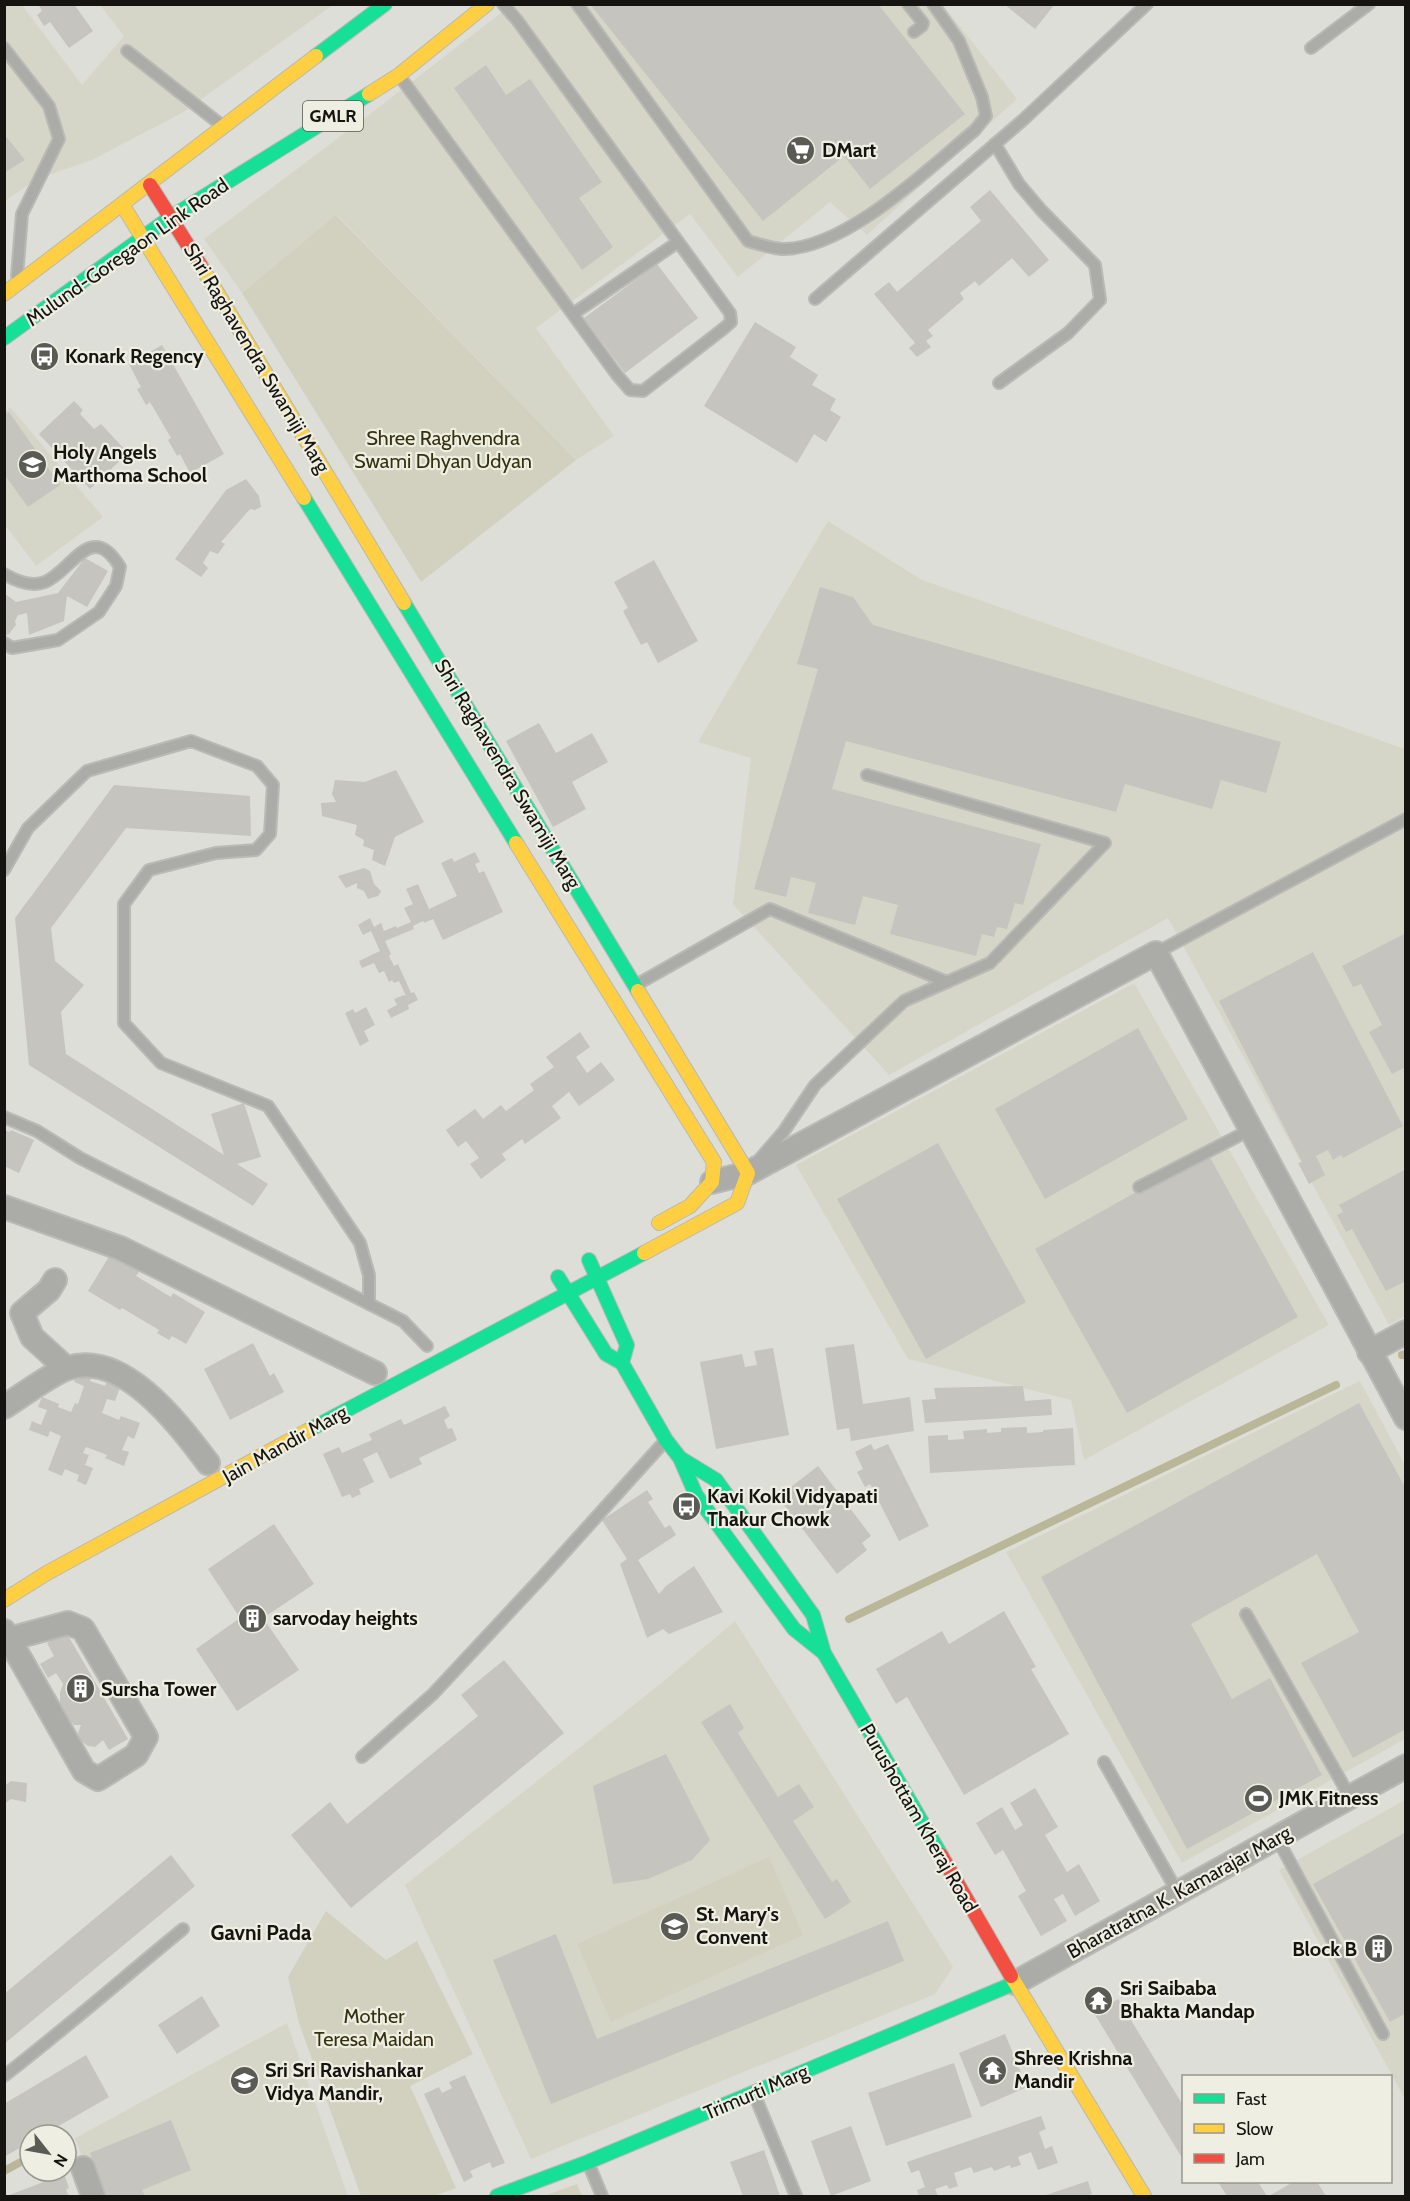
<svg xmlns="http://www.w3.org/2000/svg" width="1410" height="2201" font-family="Cabin,sans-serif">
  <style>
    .built { fill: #d6d6c8 }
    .green { fill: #d2d1bf }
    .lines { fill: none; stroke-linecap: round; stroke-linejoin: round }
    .stream { stroke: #bab799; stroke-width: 8 }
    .building { fill: #c5c4bf }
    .lane-casing { stroke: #b9b9b5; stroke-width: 14 }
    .street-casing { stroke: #b9b9b5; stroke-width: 26 }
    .fast-casing { stroke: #b9b9b5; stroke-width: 16 }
    .slow-casing { stroke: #b9b9b5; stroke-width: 16 }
    .jam-casing { stroke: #b9b9b5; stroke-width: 16 }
    .lane { stroke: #ababa8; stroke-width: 10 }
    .street { stroke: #ababa8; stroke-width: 22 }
    .fast { stroke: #16e098; stroke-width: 14 }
    .slow { stroke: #ffcf43; stroke-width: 14 }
    .jam { stroke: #f24e42; stroke-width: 14 }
    .labels { text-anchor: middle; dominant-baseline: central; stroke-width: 4.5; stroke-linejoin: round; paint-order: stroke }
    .shield { fill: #efeee2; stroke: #56554f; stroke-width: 1.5 }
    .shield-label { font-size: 18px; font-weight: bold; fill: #151410 }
    .poi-label { font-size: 20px; font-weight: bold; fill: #151410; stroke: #efeee2; text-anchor: start }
    .street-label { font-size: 20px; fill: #151410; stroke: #efeee2 }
    .park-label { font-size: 20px; fill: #35310f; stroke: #efeee2 }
    .neighbourhood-label { font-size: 21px; font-weight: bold; fill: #151410; stroke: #efeee2 }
  </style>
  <rect width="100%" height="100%" fill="#deded8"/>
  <g class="built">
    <path d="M5 5H22L82 85 124 36 100 5H333L182 113 92 160 37 179 5 201Z"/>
    <path d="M511 5H943L1017 99 867 235 830 202 738 277 690 214 536 328 614 436 576 460 337 215 242 293 204 239 374 111Z"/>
    <path d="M10 407 103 517 36 566 5 525V412Z"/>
    <path d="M828 521 922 580 1405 749V1316L1389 1325 1168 918 889 1075 733 904 751 758 698 742Z"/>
    <path d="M1134 983 1329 1325 1084 1460 1071 1400 908 1359 796 1165Z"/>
    <path d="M1360 1381 1405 1465V1739L1182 1863 1006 1552Z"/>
    <path d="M735 1621 953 1967 935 1994 531 2159 405 1885 659 1685Z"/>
    <path d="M1405 1800V2099L1279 1870Z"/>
    <path d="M287 2023 348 2196H97L75 2138Z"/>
  </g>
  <g class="green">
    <path d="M336 215 576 460 421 582 242 293Z"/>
    <path d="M769 1857 803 1935 611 2022 577 1944Z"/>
    <path d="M326 1911 386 1960 417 1941 473 2054 410 2086 456 2188 434 2196H361L299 2023 288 1977Z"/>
    <path d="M577 2184 582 2196H544Z"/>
  </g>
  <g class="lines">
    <g class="stream">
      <path d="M1402 1355 1406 1354"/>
      <path d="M849 1619 1336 1385"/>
      <path d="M4 2171 30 2157"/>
    </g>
  </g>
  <g class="building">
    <path d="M38 4H74L93 31 69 48 50 22 44 26 37 15 42 11Z"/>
    <path d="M590 4H878L965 114 870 189 844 156 763 221Z"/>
    <path d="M1004 4H1055L1035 29Z"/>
    <path d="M486 65 506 95 530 79 602 182 579 198 613 247 582 270 454 88Z"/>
    <path d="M4 134 25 160 4 173Z"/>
    <path d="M990 190 1049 260 1029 277 1012 258 979 286 975 281 960 293 964 299 928 330 933 336 926 341 931 347 917 357 909 348 915 343 874 294 889 282 897 292 981 221 970 207Z"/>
    <path d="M657 264 698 318 625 373 584 318Z"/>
    <path d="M755 322 796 347 790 357 818 375 812 385 836 399 830 410 841 417 826 442 814 434 797 463 704 406Z"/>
    <path d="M162 345 224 454 190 473 180 454 177 456 168 440 171 438 150 402 146 405 137 389 141 387 129 364Z"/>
    <path d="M74 401 83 410 80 414 94 429 101 424 128 453 90 489 39 434Z"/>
    <path d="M9 412 60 485 28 507 4 474V415Z"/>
    <path d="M246 479 259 496 261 507 255 510 250 509 221 542 225 544 218 554 210 551 203 563 208 568 201 577 175 559 226 490Z"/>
    <path d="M85 558 108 571 87 607 67 596 64 621 29 635 27 613 18 615 15 621 16 625 8 635 4 634V593L16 602 58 593Z"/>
    <path d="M654 560 698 641 658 663 647 642 641 645 623 611 628 608 614 582Z"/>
    <path d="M820 587 853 597 873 625 1281 742 1266 793 1221 780 1212 809 1125 784 1116 812 846 741 832 789 1041 844 1023 905 1015 903 1007 929 997 927 994 937 982 934 976 956 890 934 898 905 863 896 855 925 808 913 816 883 791 877 786 897 754 889 818 669 797 664Z"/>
    <path d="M539 723 556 753 592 733 608 762 572 782 586 809 553 827 506 741Z"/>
    <path d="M396 770 424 822 395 837 385 866 372 860 374 850 363 846 364 840 355 835 357 825 322 816 321 803 336 802 332 794 335 780 365 782Z"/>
    <path d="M114 785 250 796 251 836 126 828 51 928 55 961 84 985 61 1012 66 1054 224 1155 211 1114 244 1103 261 1157 237 1164 268 1184 253 1206 29 1065 15 918Z"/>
    <path d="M475 852 480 862 475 864 479 873 484 871 503 912 443 940 433 919 424 923 423 921 413 926 414 929 385 941 391 954 389 956 394 966 398 964 411 993 414 992 418 1000 408 1005 409 1009 391 1018 387 1010 397 1005 394 999 404 995 406 996 399 981 394 983 392 980 389 982 384 971 379 973 374 963 362 968 359 961 380 951 371 931 363 935 358 925 370 918 374 927 381 923 384 931 396 926 397 928 411 922 404 908 413 904 406 889 418 884 429 909 457 896 441 863 452 858 454 862Z"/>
    <path d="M364 868 370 871 374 884 381 891 378 896 368 899 364 891 357 888V883L346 888 338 876Z"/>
    <path d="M1406 933V1067L1392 1074 1369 1032 1382 1025 1361 984 1353 987 1342 966Z"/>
    <path d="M1313 952 1403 1126 1343 1158 1341 1155 1333 1160 1328 1150 1316 1156 1325 1175 1309 1184 1298 1163 1302 1162 1219 1001Z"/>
    <path d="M366 1007 375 1025 364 1031 369 1041 360 1046 345 1013 353 1009 355 1013Z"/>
    <path d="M1138 1028 1188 1119 1045 1199 995 1109Z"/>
    <path d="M580 1032 590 1047 576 1057 587 1073 601 1062 615 1080 579 1106 569 1092 552 1106 561 1118 525 1144 522 1139 502 1154 506 1160 481 1179 470 1164 479 1158 466 1141 458 1147 446 1130 475 1109 483 1119 501 1105 506 1111 534 1090 530 1084 554 1067 546 1057Z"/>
    <path d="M4 1130 10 1132 11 1130 34 1140 19 1173 4 1166Z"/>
    <path d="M938 1143 1026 1302 926 1359 837 1199Z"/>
    <path d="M1207 1152 1298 1317 1127 1413 1035 1249Z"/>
    <path d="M1406 1169V1281L1386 1291 1352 1229 1346 1232 1337 1215 1343 1212 1339 1205Z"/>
    <path d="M110 1255 124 1264 126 1260 141 1269 136 1276 171 1297 173 1293 205 1312 186 1344 172 1336 169 1340 157 1333 159 1330 122 1308 120 1310 88 1291Z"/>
    <path d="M253 1343 270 1376 274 1373 284 1392 230 1420 204 1369Z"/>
    <path d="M854 1344 863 1404 910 1397 914 1431 851 1441 849 1428 837 1430 825 1348Z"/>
    <path d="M773 1348 789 1435 716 1449 700 1362 742 1354 745 1367 757 1365 754 1351Z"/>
    <path d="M80 1368 93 1373 90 1381 105 1386 108 1376 122 1382 115 1401 107 1399 102 1413 119 1420 121 1416 140 1423 134 1439 128 1436 122 1450 129 1452 124 1466 105 1458 107 1455 86 1447 83 1453 89 1455 85 1465 93 1468 86 1485 77 1481 79 1475 65 1469 62 1476 48 1470 61 1436 50 1431 48 1437 29 1430 32 1421 41 1425 47 1410 38 1407 42 1397 59 1404 58 1407 71 1412 75 1403 78 1404 84 1386 74 1382Z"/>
    <path d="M1023 1386 1025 1401 1051 1399 1052 1415 925 1423 922 1400 936 1399 934 1388Z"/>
    <path d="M1359 1403 1406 1489V1729L1353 1758 1301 1663 1359 1632 1317 1554 1191 1624 1232 1699 1270 1678 1322 1775 1187 1849 1041 1577Z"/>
    <path d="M445 1406 450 1416 444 1420 448 1429 452 1428 457 1440 419 1458 422 1464 390 1479 377 1452 363 1459 374 1482 359 1489 361 1494 352 1498 350 1494 342 1497 323 1454 339 1447 342 1453 372 1440 369 1434 401 1419 404 1425Z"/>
    <path d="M1027 1427V1433L1043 1432V1430L1073 1428 1075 1465 930 1473 928 1436 948 1435V1440L964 1439 963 1431 987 1429V1433L1001 1432V1428Z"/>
    <path d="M871 1444 874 1450 888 1444 929 1526 899 1541 870 1484 865 1487 857 1472 863 1469 855 1452Z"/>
    <path d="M818 1466 871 1536 862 1543 867 1550 837 1574 778 1497Z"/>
    <path d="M647 1490 653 1499 648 1502 665 1528 670 1525 676 1535 638 1560 659 1594 666 1586 694 1566 723 1612 669 1634 663 1629 647 1638 620 1564 627 1559 602 1520Z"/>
    <path d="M274 1524 314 1584 263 1618 299 1670 237 1711 196 1649 240 1618 208 1569Z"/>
    <path d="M1004 1611 1036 1667 1031 1669 1069 1734 964 1795 907 1697 896 1704 876 1669 942 1631 949 1644Z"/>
    <path d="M66 1632 128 1739 109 1750 103 1740 95 1747 88 1746 80 1740 78 1733 81 1725H74L60 1711V1693L63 1684 56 1673 48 1678 40 1664 54 1656 47 1643Z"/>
    <path d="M504 1660 564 1733 351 1908 291 1835 330 1802 347 1824 478 1716 461 1695Z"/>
    <path d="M730 1704 744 1728 738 1733 778 1797 799 1784 814 1807 793 1821 832 1882 837 1879 851 1902 825 1919 701 1722Z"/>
    <path d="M666 1754 710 1840 692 1860 648 1879 613 1884 593 1786Z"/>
    <path d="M11 1781 27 1783 26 1802 11 1799 4 1804V1786Z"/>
    <path d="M1035 1788 1058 1827 1045 1835 1067 1872 1079 1864 1100 1901 1075 1916 1063 1894 1054 1899 1067 1921 1041 1936 1018 1896 1026 1891 1003 1850 995 1855 976 1823 1002 1807 1015 1830 1023 1825 1010 1803Z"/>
    <path d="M1406 1832V2013L1390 2022 1313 1884Z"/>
    <path d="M171 1855 195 1886 4 2044V1994Z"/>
    <path d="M888 1921 904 1961 551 2104 493 1960 556 1934 597 2039Z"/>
    <path d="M202 1996 220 2026 177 2054 158 2025Z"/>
    <path d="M1118 1999 1184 2107V2161L1094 2013Z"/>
    <path d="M1005 2034 1027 2087 981 2107 959 2053Z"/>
    <path d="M86 2055 109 2097 43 2135H30V2142L4 2157V2104Z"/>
    <path d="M954 2063 972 2117 886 2146 868 2093Z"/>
    <path d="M465 2075 505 2163 492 2168 490 2162 470 2171 473 2177 464 2182 424 2094 439 2087 442 2093 452 2088 449 2082Z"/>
    <path d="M1041 2116 1046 2129 1039 2132 1045 2149 1052 2146 1058 2163 1038 2170 1031 2152 1018 2157 1021 2165 1011 2168 1010 2165 994 2171 992 2167 974 2173 971 2167 954 2173 958 2186 949 2189 947 2185 935 2189 938 2196H919L917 2190 925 2187 919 2170 911 2173 907 2162Z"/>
    <path d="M171 2120 191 2170 142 2190 145 2196H102L97 2183 101 2181 90 2153Z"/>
    <path d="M851 2126 871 2181 831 2196 811 2141Z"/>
    <path d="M764 2150 780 2196H743L730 2162Z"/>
    <path d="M64 2174 69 2188 66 2190 69 2196H7Z"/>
    <path d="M1088 2181 1092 2194 1085 2196H1043Z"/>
    <path d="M1218 2182H1258L1267 2196H1227Z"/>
    <path d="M1293 2182H1317L1326 2196H1269Z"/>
  </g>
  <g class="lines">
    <defs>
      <g id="lane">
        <path d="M577 4 748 241C759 244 772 249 784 249 847 248 928 169 975 130L986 116 982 97 959 41 933 4"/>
        <path d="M908 4 923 23 922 26 914 32"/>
        <path d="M4 48 49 106 59 139 22 214 17 276"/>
        <path d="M1311 48 1369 4"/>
        <path d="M127 51 220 124"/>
        <path d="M401 78 617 375 630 390 643 391 723 329 731 322 730 313 517 20 503 4"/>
        <path d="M995 144 1019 184 1041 210 1095 265 1100 300 1068 333 999 383"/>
        <path d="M815 299 1023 120 1147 4"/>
        <path d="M573 314 678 242"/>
        <path d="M4 574C16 581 32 587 45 582 72 571 91 519 120 567L116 586 99 612 58 640 12 648 4 643"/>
        <path d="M4 870 28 828 87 771 191 741 257 766 273 785 270 834 256 850 216 853 149 870 124 904V1023L161 1063 268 1106 360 1243 369 1275V1304"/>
        <path d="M1156 953 1406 819"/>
        <path d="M636 985 770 909 947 982"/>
        <path d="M4 1117 37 1131 80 1158 403 1321 427 1346"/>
        <path d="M759 1160 784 1131 815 1085 904 1001 990 963 1105 843 867 775"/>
        <path d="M1139 1187 1250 1130"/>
        <path d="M1246 1614 1350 1797"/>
        <path d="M362 1757 433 1694 544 1575 665 1441"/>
        <path d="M1104 1762 1178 1893"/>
        <path d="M1277 1838 1383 2034"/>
        <path d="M4 2076C65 2029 123 1978 183 1929"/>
        <path d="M755 2096 796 2196"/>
        <path d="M589 2165 602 2196"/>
      </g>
      <g id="street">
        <path d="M712 1182 748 1173 1156 953 1406 1418"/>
        <path d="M4 1207 120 1248 375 1373"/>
        <path d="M55 1280 49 1290 22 1313 32 1337 66 1368"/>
        <path d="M1369 1352 1406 1332"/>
        <path d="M4 1407C20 1397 52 1373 68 1368 124 1350 179 1425 208 1463"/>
        <path d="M4 1631 9 1639 84 1771 98 1779 136 1755 146 1737 83 1629 68 1623 9 1639"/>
        <path d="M1015 1983 1406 1766"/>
        <path d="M83 2168 93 2196"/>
      </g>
      <g id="fast">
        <path d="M316 56 385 4"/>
        <path d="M4 338 171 217 369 94"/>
        <path d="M304 498 516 843"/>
        <path d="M404 603 638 991"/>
        <path d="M589 1260 627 1345 622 1363"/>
        <path d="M558 1277 606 1354 622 1363 666 1440 680 1458 696 1495 794 1629 824 1653"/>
        <path d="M307 1431 644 1253"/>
        <path d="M680 1458 716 1480 813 1615 824 1653 941 1855"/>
        <path d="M497 2196 588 2162 1015 1983"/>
      </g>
      <g id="slow">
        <path d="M369 94 399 75 487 4"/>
        <path d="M123 206 304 498"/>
        <path d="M201 266 404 603"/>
        <path d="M4 294 316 56"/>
        <path d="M516 843 714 1162 712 1182 690 1206 659 1223"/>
        <path d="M638 991 748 1173 737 1203 644 1253"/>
        <path d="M4 1600 47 1573 307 1431"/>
        <path d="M1011 1976 1144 2196"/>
      </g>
      <g id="jam">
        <path d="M150 185 201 266"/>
        <path d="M941 1855 1011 1976"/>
      </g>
    </defs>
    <use href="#lane" class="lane-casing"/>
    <use href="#street" class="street-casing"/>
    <use href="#fast" class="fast-casing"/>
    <use href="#slow" class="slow-casing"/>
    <use href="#jam" class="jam-casing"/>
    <use href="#lane" class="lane"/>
    <use href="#street" class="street"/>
    <use href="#fast" class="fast"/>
    <use href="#slow" class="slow"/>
    <use href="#jam" class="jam"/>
  </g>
  <defs>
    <symbol id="supermarket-disc" viewBox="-11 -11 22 22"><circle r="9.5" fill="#5b5b56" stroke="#efeee2"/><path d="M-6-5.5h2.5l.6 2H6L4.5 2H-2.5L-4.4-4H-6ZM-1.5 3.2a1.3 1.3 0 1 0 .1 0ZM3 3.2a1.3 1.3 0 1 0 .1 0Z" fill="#fff"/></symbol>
    <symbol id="bus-disc" viewBox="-11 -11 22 22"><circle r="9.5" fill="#5b5b56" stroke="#efeee2"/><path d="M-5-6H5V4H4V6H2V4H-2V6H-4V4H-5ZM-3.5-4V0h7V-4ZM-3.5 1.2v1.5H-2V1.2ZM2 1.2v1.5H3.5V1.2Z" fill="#fff"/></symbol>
    <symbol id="school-disc" viewBox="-11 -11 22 22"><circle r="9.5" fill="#5b5b56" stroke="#efeee2"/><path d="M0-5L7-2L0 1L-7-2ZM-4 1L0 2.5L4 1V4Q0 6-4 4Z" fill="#fff"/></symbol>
    <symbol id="building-disc" viewBox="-11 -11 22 22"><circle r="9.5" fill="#5b5b56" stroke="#efeee2"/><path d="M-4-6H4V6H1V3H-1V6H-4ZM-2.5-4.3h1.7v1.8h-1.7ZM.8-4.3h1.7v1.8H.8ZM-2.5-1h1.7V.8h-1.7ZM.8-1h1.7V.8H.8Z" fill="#fff"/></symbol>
    <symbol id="stadium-disc" viewBox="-11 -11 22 22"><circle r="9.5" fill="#5b5b56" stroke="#efeee2"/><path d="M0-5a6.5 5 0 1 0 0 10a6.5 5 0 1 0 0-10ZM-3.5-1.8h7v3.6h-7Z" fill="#fff"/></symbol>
    <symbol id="temple-disc" viewBox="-11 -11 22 22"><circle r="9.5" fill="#5b5b56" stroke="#efeee2"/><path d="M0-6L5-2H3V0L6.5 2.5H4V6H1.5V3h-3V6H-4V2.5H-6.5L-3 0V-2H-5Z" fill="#fff"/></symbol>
  </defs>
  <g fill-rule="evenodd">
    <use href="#supermarket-disc" x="784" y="134" width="33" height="33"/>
    <use href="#bus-disc" x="28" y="340" width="33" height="33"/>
    <use href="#school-disc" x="16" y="448" width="33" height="33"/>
    <use href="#bus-disc" x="670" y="1490" width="33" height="33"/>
    <use href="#building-disc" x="236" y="1602" width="33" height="33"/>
    <use href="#building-disc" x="64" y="1672" width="33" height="33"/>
    <use href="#stadium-disc" x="1242" y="1782" width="33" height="33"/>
    <use href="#school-disc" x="658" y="1910" width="33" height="33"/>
    <use href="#building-disc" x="1362" y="1932" width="33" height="33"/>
    <use href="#temple-disc" x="1082" y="1984" width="33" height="33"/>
    <use href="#temple-disc" x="976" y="2054" width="33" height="33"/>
    <use href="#school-disc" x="228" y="2064" width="33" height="33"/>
  </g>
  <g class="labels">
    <rect class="shield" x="303" y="101" width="60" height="30" rx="4.5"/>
    <g class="shield-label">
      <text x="333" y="116">GMLR</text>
    </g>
    <g class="poi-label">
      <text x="822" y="150">DMart</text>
      <text x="65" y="356">Konark Regency</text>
      <text x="53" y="452">Holy Angels<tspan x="53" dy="23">Marthoma School</tspan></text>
      <text x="707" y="1496">Kavi Kokil Vidyapati<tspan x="707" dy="23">Thakur Chowk</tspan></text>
      <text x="273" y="1618">sarvoday heights</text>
      <text x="101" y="1689">Sursha Tower</text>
      <text x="1279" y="1798">JMK Fitness</text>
      <text x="696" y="1914">St. Mary's<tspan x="696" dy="23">Convent</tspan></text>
      <text x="1357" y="1949" text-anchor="end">Block B</text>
      <text x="1120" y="1988">Sri Saibaba<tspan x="1120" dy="23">Bhakta Mandap</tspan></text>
      <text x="1014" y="2058">Shree Krishna<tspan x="1014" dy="23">Mandir</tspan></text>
      <text x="265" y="2070">Sri Sri Ravishankar<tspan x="265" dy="23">Vidya Mandir,</tspan></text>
    </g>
    <g class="street-label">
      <text transform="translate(127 252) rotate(-35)">Mulund-Goregaon Link Road</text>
      <text transform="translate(257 358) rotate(59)">Shri Raghavendra Swamiji Marg</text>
      <text transform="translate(508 774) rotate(59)">Shri Raghavendra Swamiji Marg</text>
      <text transform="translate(285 1444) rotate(-29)">Jain Mandir Marg</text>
      <text transform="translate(919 1818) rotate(60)">Purushottam Kheraj Road</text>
      <text transform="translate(1179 1892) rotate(-29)">Bharatratna K. Kamarajar Marg</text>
      <text transform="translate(756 2092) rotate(-23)">Trimurti Marg</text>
    </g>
    <g class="park-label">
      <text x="443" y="438">Shree Raghvendra<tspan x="443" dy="23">Swami Dhyan Udyan</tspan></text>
      <text x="374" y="2016">Mother<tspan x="374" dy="23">Teresa Maidan</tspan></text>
    </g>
    <g class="neighbourhood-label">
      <text x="261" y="1932">Gavni Pada</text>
    </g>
  </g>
  <rect width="1410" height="2201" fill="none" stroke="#151410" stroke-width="12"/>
  <rect x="1182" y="2075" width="210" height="108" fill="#efeee2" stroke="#98978e" stroke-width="1.5"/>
  <rect x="1194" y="2094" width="30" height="9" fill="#16e098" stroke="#98978e" stroke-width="1.5"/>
  <text x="1236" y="2105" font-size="18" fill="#151410">Fast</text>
  <rect x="1194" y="2124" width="30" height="9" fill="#ffcf43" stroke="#98978e" stroke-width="1.5"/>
  <text x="1236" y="2135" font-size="18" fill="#151410">Slow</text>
  <rect x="1194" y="2154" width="30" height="9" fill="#f24e42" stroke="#98978e" stroke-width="1.5"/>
  <text x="1236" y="2165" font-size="18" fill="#151410">Jam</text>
  <g transform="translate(48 2153) rotate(121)"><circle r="28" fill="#efeee2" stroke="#98978e" stroke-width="1.5"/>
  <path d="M0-4.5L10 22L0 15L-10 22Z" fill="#5b5b56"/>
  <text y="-9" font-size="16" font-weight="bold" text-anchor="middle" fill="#151410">N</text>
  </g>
</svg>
